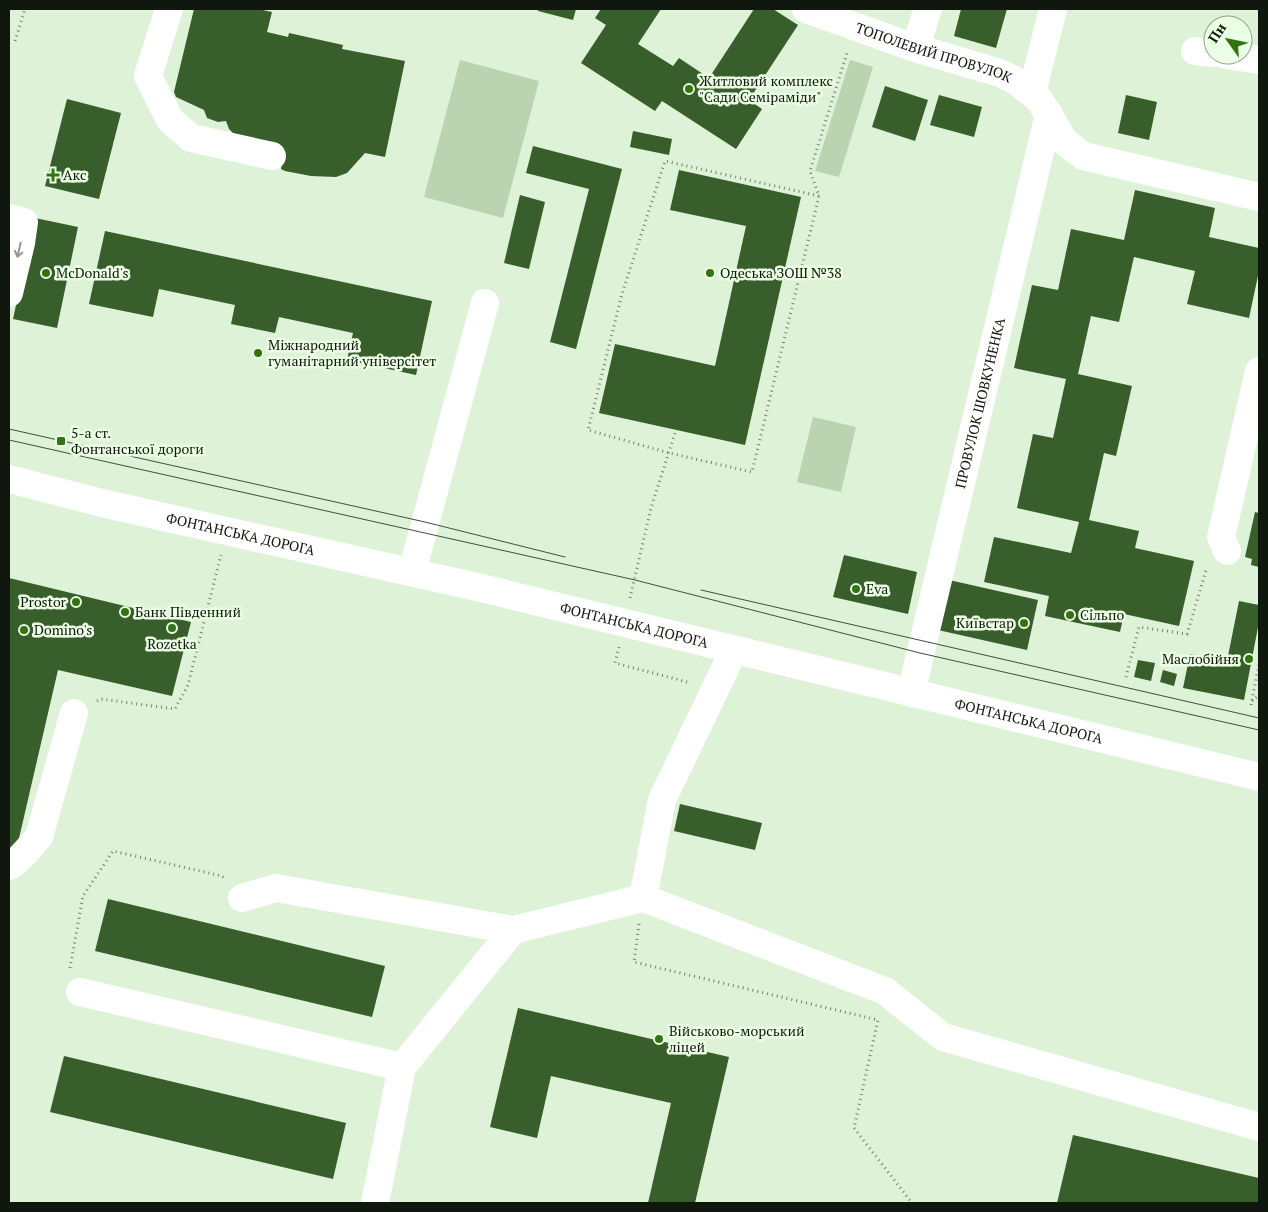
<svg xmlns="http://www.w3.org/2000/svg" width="1268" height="1212" viewBox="0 0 1268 1212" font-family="'PT Serif',serif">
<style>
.green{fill:#bad4b1}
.building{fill:#385e2b}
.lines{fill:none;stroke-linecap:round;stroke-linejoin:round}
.path{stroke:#74826f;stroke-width:3;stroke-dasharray:1 4;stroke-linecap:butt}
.minor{stroke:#fff;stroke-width:28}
.major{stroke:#fff;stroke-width:28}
.tram{stroke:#434e40;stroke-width:1}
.oneway{stroke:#939793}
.poi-dot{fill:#327411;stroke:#eaffe3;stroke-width:2}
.labels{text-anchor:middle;stroke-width:5;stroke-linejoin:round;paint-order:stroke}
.street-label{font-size:14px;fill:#10170e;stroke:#eaffe3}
.poi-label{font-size:14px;fill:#10170e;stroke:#eaffe3;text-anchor:start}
</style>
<rect width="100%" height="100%" fill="#ddf2d6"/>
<!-- green -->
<g class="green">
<path d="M 460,60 L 539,81 L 503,218 L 424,197 Z"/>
<path d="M 850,60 L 873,67 L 839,177 L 815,171 Z"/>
<path d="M 813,417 L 856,427 L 841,492 L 797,482 Z"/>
</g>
<!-- building -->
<g class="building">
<path d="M 194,9 L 258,9 L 272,12 L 267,32 L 288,37 L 289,33 L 343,45 L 342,49 L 405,61 L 385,157 L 365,153 L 347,173 L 336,177 L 311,176 L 285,171 L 281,169 L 284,151 L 255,145 L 236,136 L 229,129 L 226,121 L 218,122 L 207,118 L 204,110 L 176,97 L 174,92 Z"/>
<path d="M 538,9 L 576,9 L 573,20 L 538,11 Z"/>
<path d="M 601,9 L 661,9 L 638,44 L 673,66 L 679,58 L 709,78 L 754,9 L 773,9 L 798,25 L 749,100 L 762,109 L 736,149 L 662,101 L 655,111 L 581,63 L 606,25 L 595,18 Z"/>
<path d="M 961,9 L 1007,9 L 996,48 L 954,36 Z"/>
<path d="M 885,86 L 928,100 L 915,141 L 872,127 Z"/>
<path d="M 939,95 L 982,107 L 974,137 L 930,125 Z"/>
<path d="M 1126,95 L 1157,102 L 1149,140 L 1118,133 Z"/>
<path d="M 67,99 L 121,113 L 99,199 L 45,186 Z"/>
<path d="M 633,131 L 672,139 L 669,155 L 630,147 Z"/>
<path d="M 533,146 L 622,169 L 576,349 L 550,342 L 589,189 L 526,173 Z"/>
<path d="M 679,170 L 801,197 L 745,445 L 599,413 L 615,344 L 715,366 L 746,226 L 670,210 Z"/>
<path d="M 1135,190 L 1215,208 L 1209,237 L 1259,248 L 1259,271 L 1249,318 L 1187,304 L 1195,271 L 1134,257 L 1119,322 L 1091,316 L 1078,374 L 1132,386 L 1116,456 L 1104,453 L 1089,520 L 1139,531 L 1135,548 L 1194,561 L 1179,626 L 1124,614 L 1120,632 L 1045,616 L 1049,596 L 984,582 L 994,537 L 1071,553 L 1079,522 L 1017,508 L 1033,434 L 1053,438 L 1066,379 L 1014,368 L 1032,285 L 1058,290 L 1071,229 L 1124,240 Z"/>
<path d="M 520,195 L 545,202 L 529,269 L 504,263 Z"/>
<path d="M 35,218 L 78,227 L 57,328 L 13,319 Z"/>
<path d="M 105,231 L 432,301 L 416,375 L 347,360 L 353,333 L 279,317 L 275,333 L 231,324 L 235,305 L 159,289 L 153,317 L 89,304 Z"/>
<path d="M 1255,512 L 1259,513 L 1259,567 L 1251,565 L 1252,559 L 1245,557 Z"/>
<path d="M 844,555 L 917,572 L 908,614 L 833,597 Z"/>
<path d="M 9,578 L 191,622 L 172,696 L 58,670 L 14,860 L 9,859 Z"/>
<path d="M 949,580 L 1038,600 L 1027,650 L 938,630 Z"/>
<path d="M 1239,601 L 1259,605 L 1259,622 L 1244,700 L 1183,688 L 1190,654 L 1227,661 Z"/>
<path d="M 1138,660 L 1155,663 L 1151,681 L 1134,677 Z"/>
<path d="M 1163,670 L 1177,674 L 1174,686 L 1160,682 Z"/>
<path d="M 680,804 L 762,823 L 755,850 L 674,831 Z"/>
<path d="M 108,899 L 385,966 L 372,1017 L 95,951 Z"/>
<path d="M 518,1008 L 729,1057 L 695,1203 L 648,1203 L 671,1103 L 551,1076 L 537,1138 L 490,1127 Z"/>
<path d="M 64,1056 L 346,1123 L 333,1179 L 50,1112 Z"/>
<path d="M 1073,1135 L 1259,1178 L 1259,1203 L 1057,1203 Z"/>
</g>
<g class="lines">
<!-- path -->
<g class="path">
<path d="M 15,41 L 25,9"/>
<path d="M 819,196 L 665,161 L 622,294 L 588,430 L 669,453 L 752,472 L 819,196 L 810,171 L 848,50"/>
<path d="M 630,598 L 651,508 L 676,430"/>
<path d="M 619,647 L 615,663 L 691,683"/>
<path d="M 1126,677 L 1139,627 L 1187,634 L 1207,567"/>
<path d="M 97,701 L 101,699 L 175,709 L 188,685 L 221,555"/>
<path d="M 1252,701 L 1259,695"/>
<path d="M 1251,705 L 1259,664"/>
<path d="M 639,924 L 634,962 L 878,1020 L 854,1128 L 912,1203"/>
<path d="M 70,968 L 83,896 L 113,851 L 222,876 L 225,879"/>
</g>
<!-- minor -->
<g class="minor">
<path d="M 169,9 L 148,76 L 170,120 L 191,138 L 272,156"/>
<path id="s1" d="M 806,9 L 915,48 L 1000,73 L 1016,81 L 1039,99 L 1064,141 L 1083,156 L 1259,197"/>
<path d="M 915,48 L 928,9"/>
<path d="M 1195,51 L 1213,53"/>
<path d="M 1226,55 L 1259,60"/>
<path d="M 1032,93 L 1053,9"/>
<path d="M 9,218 L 24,222 L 21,243 L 9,293"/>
<path d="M 1227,551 L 1221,537 L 1259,371"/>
<path d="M 412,572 L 485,303"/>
<path id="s2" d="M 911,693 L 1049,114"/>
<path d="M 9,866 L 18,860 L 39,837 L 74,713"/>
<path d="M 242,898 L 276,888 L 513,930"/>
<path d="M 643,898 L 885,991 L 943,1037 L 1259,1127"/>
<path d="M 80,992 L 402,1067"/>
<path d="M 375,1203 L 402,1067 L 513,930 L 643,898 L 662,800 L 734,650"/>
</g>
<!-- major -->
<path class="major" id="s3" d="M 9,479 L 106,504 L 477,587 L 1259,777"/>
<!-- tram -->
<g class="tram">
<path d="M 9,429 L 425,522 L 565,557"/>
<path d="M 9,440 L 635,580 L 920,653 L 1259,730"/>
<path d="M 701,590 L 1259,718"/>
</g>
</g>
<!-- one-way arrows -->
<defs><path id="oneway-shaft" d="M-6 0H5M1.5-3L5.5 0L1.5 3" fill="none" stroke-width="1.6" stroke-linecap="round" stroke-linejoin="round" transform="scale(1.25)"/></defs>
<use class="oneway" href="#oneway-shaft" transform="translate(19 250) rotate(103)"/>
<!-- markers -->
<g class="poi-dot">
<circle cx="689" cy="89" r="5"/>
<path d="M50.5 167.5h5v5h5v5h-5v5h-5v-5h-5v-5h5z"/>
<circle cx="46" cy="273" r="5"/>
<circle cx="710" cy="273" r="5"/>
<circle cx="258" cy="353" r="5"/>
<rect x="56" y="436" width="10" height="10" rx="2.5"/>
<circle cx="856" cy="589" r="5"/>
<circle cx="76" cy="602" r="5"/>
<circle cx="125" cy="612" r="5"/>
<circle cx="1070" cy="615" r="5"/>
<circle cx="1024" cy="623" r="5"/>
<circle cx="172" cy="628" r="5"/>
<circle cx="24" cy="630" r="5"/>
<circle cx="1249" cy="659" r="5"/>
<circle cx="659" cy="1039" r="5"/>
</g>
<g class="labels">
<!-- street labels -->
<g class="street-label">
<text dy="5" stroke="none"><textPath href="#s1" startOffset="135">ТОПОЛЕВИЙ ПРОВУЛОК</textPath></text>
<text dy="5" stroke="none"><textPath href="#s2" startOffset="298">ПРОВУЛОК ШОВКУНЕНКА</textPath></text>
<text dy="5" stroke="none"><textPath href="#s3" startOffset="238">ФОНТАНСЬКА ДОРОГА</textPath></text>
<text dy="5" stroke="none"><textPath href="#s3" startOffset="642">ФОНТАНСЬКА ДОРОГА</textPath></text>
<text dy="5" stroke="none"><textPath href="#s3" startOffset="1048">ФОНТАНСЬКА ДОРОГА</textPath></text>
</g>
<!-- poi labels -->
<g class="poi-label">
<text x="699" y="86">Житловий комплекс<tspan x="699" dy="16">"Сади Семіраміди"</tspan></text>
<text x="63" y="180">Акс</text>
<text x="56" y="278">McDonald's</text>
<text x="720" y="278">Одеська ЗОШ №38</text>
<text x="268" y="350">Міжнародний<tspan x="268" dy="16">гуманітарний універсітет</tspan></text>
<text x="71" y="438">5-а ст.<tspan x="71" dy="16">Фонтанської дороги</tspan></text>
<text x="866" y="594">Eva</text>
<text x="66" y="607" text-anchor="end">Prostor</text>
<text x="135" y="617">Банк Південний</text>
<text x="1080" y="620">Сільпо</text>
<text x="1014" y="628" text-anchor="end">Київстар</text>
<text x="34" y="635">Domino's</text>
<text x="172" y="649" text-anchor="middle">Rozetka</text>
<text x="1239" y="664" text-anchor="end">Маслобійня</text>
<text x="669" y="1036">Військово-морський<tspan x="669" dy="16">ліцей</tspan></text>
</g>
</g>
<!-- border -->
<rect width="1268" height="1212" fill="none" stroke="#10170e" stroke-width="20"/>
<!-- north arrow -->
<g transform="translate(1228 40) rotate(303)"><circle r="24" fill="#eaffe3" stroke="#93a28e"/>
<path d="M0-4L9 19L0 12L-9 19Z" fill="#327411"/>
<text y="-8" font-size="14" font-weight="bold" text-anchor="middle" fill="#10170e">Пн</text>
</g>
</svg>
